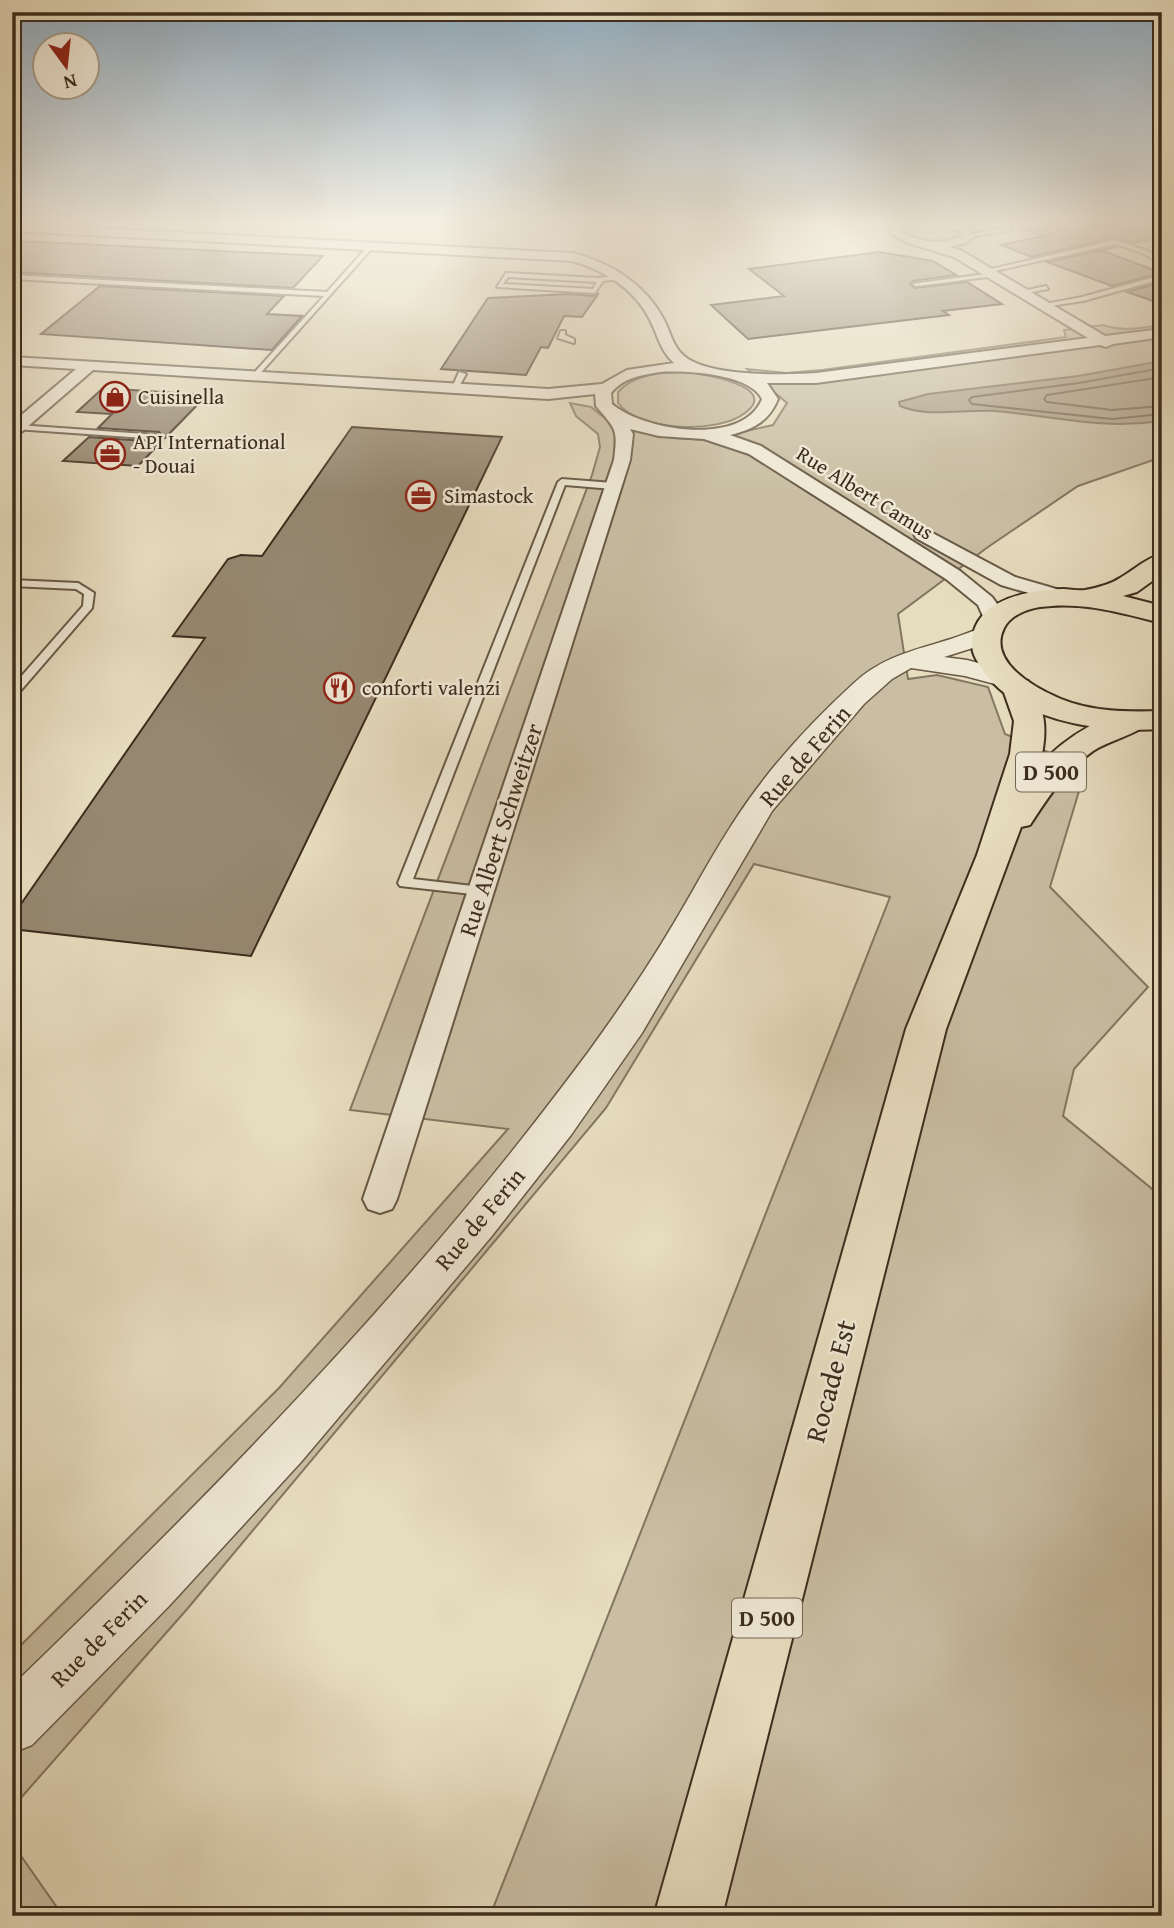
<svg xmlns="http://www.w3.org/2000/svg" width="1174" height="1928" viewBox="0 0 1174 1928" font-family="'Gentium Book Plus',serif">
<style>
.green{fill:#c9bea3;stroke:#837660;stroke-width:2}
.water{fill:#ada087;stroke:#80725d;stroke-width:2}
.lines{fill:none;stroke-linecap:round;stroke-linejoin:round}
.shore{stroke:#756652;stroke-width:2}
.building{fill:#958871;stroke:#3d2d1d;stroke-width:2}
.service-casing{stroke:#675945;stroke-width:4}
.minor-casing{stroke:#675945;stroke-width:4}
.tertiary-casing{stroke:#675945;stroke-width:3}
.primary-casing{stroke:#3d2d1d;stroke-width:4}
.trunk-casing{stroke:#3d2d1d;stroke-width:4}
.service{fill:#efe8d5;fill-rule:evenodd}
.minor{fill:#efe8d5;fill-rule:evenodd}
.tertiary{fill:#efe8d5;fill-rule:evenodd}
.primary{fill:#e6dcbe;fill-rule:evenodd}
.trunk{fill:#e6dcbe;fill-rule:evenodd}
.labels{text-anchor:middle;stroke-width:5;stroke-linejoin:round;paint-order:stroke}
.far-poi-label{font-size:21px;fill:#3d2d1d;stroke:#efe8d5;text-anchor:start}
.far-street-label{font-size:21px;fill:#3d2d1d;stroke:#efe8d5}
.shield{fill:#efe8d5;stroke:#726554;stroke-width:2}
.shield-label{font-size:23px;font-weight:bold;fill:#3d2d1d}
.street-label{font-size:24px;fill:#3d2d1d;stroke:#efe8d5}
.near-street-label{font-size:28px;fill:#3d2d1d;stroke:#efe8d5}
</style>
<rect width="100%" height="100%" fill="#e6dcbe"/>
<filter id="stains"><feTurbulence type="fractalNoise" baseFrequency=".00286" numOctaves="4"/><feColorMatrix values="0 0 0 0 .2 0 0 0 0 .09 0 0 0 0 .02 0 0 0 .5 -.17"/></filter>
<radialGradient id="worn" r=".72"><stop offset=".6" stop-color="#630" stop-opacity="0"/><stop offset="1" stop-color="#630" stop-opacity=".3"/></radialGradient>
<!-- green -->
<g class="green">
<path d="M 1103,325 C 1123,332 1142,328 1162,325 L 1162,457 L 1078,486 L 988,547 L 898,614 L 908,679 L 937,675 L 988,687 L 1005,734 L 1086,768 L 1050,887 L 1148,987 L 1074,1069 L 1063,1116 L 1162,1197 L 1162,1916 L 490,1916 L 890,897 L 754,864 L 606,1108 L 188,1608 L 12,1808 L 12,1654 L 279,1388 L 508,1129 L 350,1110 L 592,475 L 600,447 L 598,434 L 576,416 L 570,403 L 591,407 L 616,427 L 672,438 L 708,440 L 773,425 L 787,403 L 747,369 L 786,373 L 822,370 L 1066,337 L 1064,330 Z"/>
<path d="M 685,372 C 699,373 782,386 745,413 C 718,434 639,432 618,403 L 618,392 C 634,374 663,372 685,372 Z"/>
<path d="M 12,1843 L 63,1916 L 12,1916 Z"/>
</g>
<!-- water -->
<path class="water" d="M 1162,361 L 1161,421 C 1101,430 1054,416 995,411 C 965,409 927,418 900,406 L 899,402 L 928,394 L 1078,376 Z"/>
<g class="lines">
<!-- shore -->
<g class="shore">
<path d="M 1162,368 L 1079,383 L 972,397 L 969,400 L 972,404 L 1112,419 L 1162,414"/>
<path d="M 1162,377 L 1047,395 L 1044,399 L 1047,402 L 1112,410 L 1162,406"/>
</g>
</g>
<!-- building -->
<g class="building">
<path d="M 1019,224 L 1162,224 L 1162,237 L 1133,243 L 1115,237 L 1032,257 L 1001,245 L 1043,236 L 1018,227 Z"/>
<path d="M 12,241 L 60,243 L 323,256 L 293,288 L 12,272 Z"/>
<path d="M 1116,247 L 1101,250 L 1162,273 L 1112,286 L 1047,262 Z"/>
<path d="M 879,252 L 933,261 L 956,275 L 913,281 L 910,284 L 915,288 L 967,282 L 1002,304 L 943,311 L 949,315 L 748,339 L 711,305 L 784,296 L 749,269 Z"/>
<path d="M 1162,282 L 1162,304 L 1127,292 Z"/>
<path d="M 100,286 L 284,296 L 267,314 L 302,316 L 272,350 L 41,334 Z"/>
<path d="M 599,293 L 582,317 L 564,316 L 548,348 L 541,347 L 526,375 L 441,369 L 488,298 L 569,294 L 595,296 Z"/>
<path d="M 103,388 L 207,395 L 165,438 L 159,432 L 98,428 L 112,414 L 77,412 Z"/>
<path d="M 352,427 L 502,437 L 251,956 L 12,929 L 12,917 L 205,638 L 173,636 L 228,559 L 241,555 L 262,556 Z"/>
<path d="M 89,437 L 159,442 L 163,440 L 138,466 L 63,461 Z"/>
</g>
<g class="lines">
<!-- service casing -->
<g class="service-casing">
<g id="service">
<path d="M 1010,227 L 1012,230 L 969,237 L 966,235 Z"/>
<path d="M 1116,240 L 1147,251 L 1162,260 L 1162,265 L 1143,253 L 1116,244 L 986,273 L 983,271 Z"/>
<path d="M 370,244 L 375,245 L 256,378 L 252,376 L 253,374 L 324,296 L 12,279 L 12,275 L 327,292 Z"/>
<path d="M 506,273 L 597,278 L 620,276 L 623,278 L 603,281 L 595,293 L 497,287 ZM 508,277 L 597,282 L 593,289 L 503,284 Z"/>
<path d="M 993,273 L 995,276 L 916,286 L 913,284 Z"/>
<path d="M 1162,275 L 1162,279 L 1083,301 L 1043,307 L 1040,305 L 1082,297 Z"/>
<path d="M 1046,286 L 1048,289 L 1021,294 L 1018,292 Z"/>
<path d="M 561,331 L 565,331 L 565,335 L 574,339 L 574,343 L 558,338 Z"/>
<path d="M 459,372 L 466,374 L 457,390 L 451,390 Z"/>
<path d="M 18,425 L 159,435 L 163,437 L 159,439 L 15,429 L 15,425 Z"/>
<path d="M 562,479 L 613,483 L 617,486 L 613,489 L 565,485 L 413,879 L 481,887 L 488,891 L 481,895 L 400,886 L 398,883 L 558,482 Z"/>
<path d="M 12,580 L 78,583 L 94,593 L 92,608 L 16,696 L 12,697 L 12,687 L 83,606 L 84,594 L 76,589 L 12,586 Z"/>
</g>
</g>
<!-- minor casing -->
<g class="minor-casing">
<g id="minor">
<path d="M 12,224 L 573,253 C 610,263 644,283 663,318 C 670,330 672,346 684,356 C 709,377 783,375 816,373 L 1088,338 L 954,257 L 908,243 L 890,233 L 893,225 L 912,224 L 902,232 C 919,242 944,246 962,235 L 959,231 L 942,226 L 940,224 C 957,224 965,222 975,236 L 966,243 L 950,247 L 962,251 L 1105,336 L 1162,329 L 1162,337 L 1113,344 L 1106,347 L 1100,345 L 816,383 L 767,383 L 778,399 C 769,421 753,430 730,435 L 761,446 L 960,571 L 992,597 L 1003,612 L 1004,621 L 1001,625 L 987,625 L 978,605 L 946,579 L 749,454 L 704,439 L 659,436 L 630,429 L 633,434 L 630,460 L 397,1199 L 392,1209 L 380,1213 L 368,1209 L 363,1199 L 614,460 C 618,428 616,430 596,406 L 595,394 L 548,399 L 93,370 L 18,435 L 12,437 L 12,423 L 76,369 L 12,365 L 12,357 L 548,389 L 602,384 L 627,370 L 674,363 C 660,351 658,335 650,320 C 635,289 604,270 572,261 L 12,231 ZM 660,372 C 686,370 750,374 762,399 C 743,447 644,431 612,404 L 611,393 C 623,378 641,375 660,372 Z"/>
<path d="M 923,528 L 1015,577 L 1070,593 L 1073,597 L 1070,601 L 1063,603 L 1001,585 L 916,538 L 914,534 Z"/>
</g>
</g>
<!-- tertiary casing -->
<g class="tertiary-casing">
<path id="tertiary" d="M 986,627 L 995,629 L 999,635 L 995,641 L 944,657 L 967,660 L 1016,673 L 1020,679 L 1016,685 L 1006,687 L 965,676 L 911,668 L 892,679 L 864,704 L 772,811 L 642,1033 L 571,1135 L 491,1237 L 301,1462 L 169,1606 L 32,1745 L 12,1753 L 12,1686 C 205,1500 400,1301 562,1087 C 602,1035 640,980 674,923 C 699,881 721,838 750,798 C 779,757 816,718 853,684 C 881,657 915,650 951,639 C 963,635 974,630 986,627 Z"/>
</g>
<!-- primary casing -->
<g class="primary-casing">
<path id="primary" d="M 1162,554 L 1162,574 L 1137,592 L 1123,596 L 1162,606 L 1162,623 C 1121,613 1083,601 1040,607 C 1026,609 1010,616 1004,628 C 987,662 1035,688 1061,699 C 1093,712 1128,712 1162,711 L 1162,729 C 1098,733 1009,722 976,659 C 967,643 974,622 987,611 C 1007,594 1038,590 1063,589 C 1070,589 1078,591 1085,590 C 1096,588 1111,584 1120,578 C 1134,570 1146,558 1162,554 Z"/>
</g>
<!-- trunk casing -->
<g class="trunk-casing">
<path id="trunk" d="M 1017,678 L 1028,681 C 1047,708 1048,735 1039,766 C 1061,741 1110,706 1145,714 L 1150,721 C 1141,733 1108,741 1093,751 C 1066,770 1048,797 1030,825 L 1021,827 L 946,1029 L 722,1916 L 654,1916 L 906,1029 L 977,855 L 1010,754 L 1014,721 L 1002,687 L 1006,681 Z"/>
</g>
<!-- service -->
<use href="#service" class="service"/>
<!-- minor -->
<use href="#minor" class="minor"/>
<!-- tertiary -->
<use href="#tertiary" class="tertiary"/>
<!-- primary -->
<use href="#primary" class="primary"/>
<!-- trunk -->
<use href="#trunk" class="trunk"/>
</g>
<!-- sky -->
<linearGradient id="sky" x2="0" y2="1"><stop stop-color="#90acc1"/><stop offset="0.45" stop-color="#f4efe2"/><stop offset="1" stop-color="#f4efe2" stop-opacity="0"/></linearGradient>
<rect width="1174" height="494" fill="url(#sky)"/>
<!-- icons -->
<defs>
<g id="shop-ring" transform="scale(1.575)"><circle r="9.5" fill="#efe8d5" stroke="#8f2418" stroke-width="1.5"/><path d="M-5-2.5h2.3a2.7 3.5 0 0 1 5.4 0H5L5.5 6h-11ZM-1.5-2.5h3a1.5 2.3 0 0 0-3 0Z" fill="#8f2418"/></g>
<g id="office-ring" transform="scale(1.575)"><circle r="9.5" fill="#efe8d5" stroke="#8f2418" stroke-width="1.5"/><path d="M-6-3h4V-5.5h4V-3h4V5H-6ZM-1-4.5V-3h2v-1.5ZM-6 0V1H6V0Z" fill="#8f2418"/></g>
<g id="restaurant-ring" transform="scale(1.575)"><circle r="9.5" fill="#efe8d5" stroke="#8f2418" stroke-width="1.5"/><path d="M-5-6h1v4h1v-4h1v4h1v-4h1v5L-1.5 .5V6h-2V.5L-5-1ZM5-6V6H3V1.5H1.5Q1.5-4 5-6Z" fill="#8f2418"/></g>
</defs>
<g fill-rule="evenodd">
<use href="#shop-ring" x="115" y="397"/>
<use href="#office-ring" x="110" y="454"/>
<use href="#office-ring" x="421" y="496"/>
<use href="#restaurant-ring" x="339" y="688"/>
</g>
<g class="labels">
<!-- far-poi labels -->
<g class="far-poi-label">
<text x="138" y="404">Cuisinella</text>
<text x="133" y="449">API International<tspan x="133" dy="24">- Douai</tspan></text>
<text x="444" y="503">Simastock</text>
<text x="362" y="695">conforti valenzi</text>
</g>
<!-- far-street labels -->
<g class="far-street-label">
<text transform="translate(865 493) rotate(32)" y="7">Rue Albert Camus</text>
</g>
<!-- shield labels -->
<g class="shield">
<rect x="1016" y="752.5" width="70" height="39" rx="5"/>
<rect x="732" y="1598.5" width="70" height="39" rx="5"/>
</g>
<g class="shield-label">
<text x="1051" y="780">D 500</text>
<text x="767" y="1626">D 500</text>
</g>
<!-- street labels -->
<g class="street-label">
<text transform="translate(805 756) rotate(-49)" y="8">Rue de Ferin</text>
<text transform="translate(501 830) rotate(-72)" y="8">Rue Albert Schweitzer</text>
<text transform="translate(480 1219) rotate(-50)" y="8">Rue de Ferin</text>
<text transform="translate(99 1639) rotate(-45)" y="8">Rue de Ferin</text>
</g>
<!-- near-street labels -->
<g class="near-street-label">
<text transform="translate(830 1381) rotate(-75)" y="10">Rocade Est</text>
</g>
</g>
<!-- margin -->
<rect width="1174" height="1928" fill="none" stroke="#e6dcbe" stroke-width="42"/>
<rect x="14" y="14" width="1146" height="1900" fill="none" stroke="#3d2d1d" stroke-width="3.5"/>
<rect x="21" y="21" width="1132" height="1886" fill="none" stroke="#3d2d1d" stroke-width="2"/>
<!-- north arrow -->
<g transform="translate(66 66) rotate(165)"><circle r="33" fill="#efe8d5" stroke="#a89d8b" stroke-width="2"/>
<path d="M0-5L12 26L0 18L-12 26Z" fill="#8f2418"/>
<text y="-10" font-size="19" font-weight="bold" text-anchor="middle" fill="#3d2d1d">N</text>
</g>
<rect width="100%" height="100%" filter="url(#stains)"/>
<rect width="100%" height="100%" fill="url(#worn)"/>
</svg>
